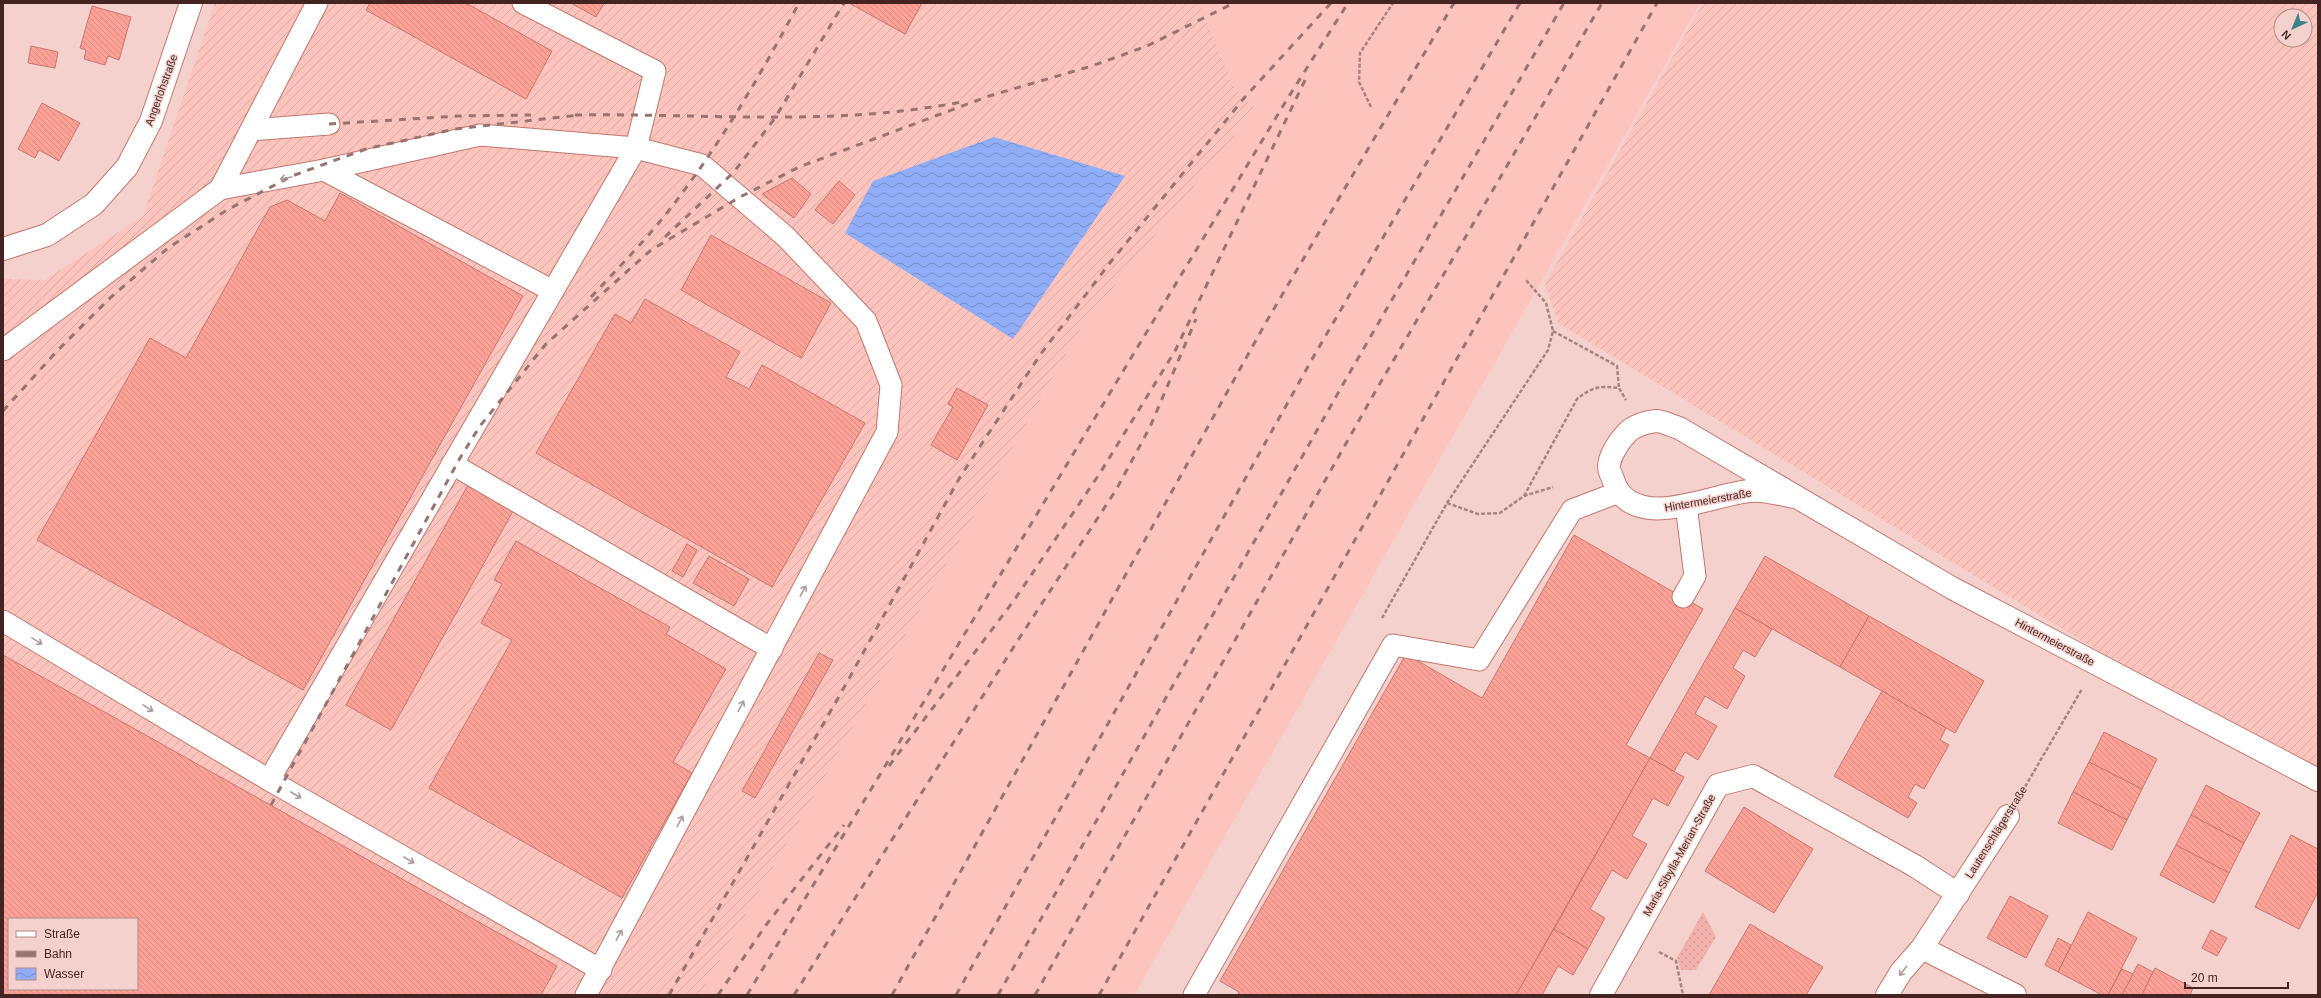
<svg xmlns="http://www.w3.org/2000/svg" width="2321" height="998" viewBox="0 0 2321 998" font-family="Arial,sans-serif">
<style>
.built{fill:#fcc4bd}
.industrial{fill:url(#industrial-furrows);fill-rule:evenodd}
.park{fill:url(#park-dots)}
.water{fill:url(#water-waves)}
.building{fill:url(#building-back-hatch);stroke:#c5776f;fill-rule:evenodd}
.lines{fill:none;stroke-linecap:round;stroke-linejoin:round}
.lane-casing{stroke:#c4766e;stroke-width:23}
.street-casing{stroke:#c4766e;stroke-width:24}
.path{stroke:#a68480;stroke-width:2.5;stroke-dasharray:4 2;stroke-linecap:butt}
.lane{stroke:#fff;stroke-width:21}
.street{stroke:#fff;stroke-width:22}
.rail{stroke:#967470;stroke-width:3;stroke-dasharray:7 7;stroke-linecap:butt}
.oneway{stroke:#ab9c9b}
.labels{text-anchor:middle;stroke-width:3;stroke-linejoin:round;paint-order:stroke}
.street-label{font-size:11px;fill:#442420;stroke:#f4d1cd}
</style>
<defs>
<pattern id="industrial-furrows" width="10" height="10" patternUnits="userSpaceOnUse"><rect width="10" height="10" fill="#fcc4bd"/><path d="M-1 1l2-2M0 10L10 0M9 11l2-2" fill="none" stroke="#d9a8a2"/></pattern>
<pattern id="park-dots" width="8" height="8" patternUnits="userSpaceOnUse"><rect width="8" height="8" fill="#f2b2ab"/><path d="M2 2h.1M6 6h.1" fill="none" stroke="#d19993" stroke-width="1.8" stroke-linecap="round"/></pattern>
<pattern id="water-waves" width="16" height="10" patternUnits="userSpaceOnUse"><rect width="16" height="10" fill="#8faef7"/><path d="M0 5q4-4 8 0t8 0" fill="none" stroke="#768dc8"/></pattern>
<pattern id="building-back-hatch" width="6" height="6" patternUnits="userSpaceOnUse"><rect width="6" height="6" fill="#fda197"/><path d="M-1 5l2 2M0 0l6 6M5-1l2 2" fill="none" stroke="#da8a82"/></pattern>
</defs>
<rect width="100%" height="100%" fill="#f4d1cd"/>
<!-- built -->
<path class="built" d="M 1201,3 L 1700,3 L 1134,995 L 700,995 L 1083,325 L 1255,110 L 1233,85 L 1205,18 Z"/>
<!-- industrial -->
<g class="industrial">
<path d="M 215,3 L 1201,3 L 1205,18 L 1233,85 L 1255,110 L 1083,325 L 700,995 L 3,995 L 3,279 L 45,280 L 143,216 ZM 9,919 L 137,919 L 137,989 L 9,989 Z"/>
<path d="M 1703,3 L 2318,3 L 2318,784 L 1558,323 L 1545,284 ZM 2281,16 L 2305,16 L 2305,40 L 2281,40 Z"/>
</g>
<!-- park -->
<path class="park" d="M 1703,912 L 1716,937 L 1696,970 L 1681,970 L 1677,958 Z"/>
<!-- water -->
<path class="water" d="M 994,137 L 1125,176 L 1013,339 L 845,233 L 873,181 Z"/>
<!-- building -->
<g class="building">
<path d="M 370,3 L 466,3 L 552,51 L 526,99 L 366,10 Z"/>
<path d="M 571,3 L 604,3 L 596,17 Z"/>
<path d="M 849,3 L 922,3 L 905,34 Z"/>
<path d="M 92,6 L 131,17 L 119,60 L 108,56 L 105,65 L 84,59 L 86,50 L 80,48 Z"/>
<path d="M 31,46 L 58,52 L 55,68 L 28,63 Z"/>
<path d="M 42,103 L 80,123 L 59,161 L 39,150 L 35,158 L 18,149 Z"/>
<path d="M 792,178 L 811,194 L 794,218 L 762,194 Z"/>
<path d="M 839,181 L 855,195 L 833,224 L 815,210 Z"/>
<path d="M 340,193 L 523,296 L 303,690 L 37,540 L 150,338 L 186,358 L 270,207 L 287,200 L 325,221 Z"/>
<path d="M 711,235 L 831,303 L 801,358 L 681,290 Z"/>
<path d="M 645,299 L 740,352 L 726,377 L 749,389 L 762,365 L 865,423 L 772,587 L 536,453 L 615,314 L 631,323 Z"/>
<path d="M 957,388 L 988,405 L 957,460 L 931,445 L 953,407 L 948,404 Z"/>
<path d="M 468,485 L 513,511 L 391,730 L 346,705 Z"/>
<path d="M 1574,535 L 1703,609 L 1626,745 L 1650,758 L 1516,995 L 1238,995 L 1239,992 L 1220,981 L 1406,654 L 1482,698 Z"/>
<path d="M 516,541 L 670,627 L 666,634 L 726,669 L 673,762 L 692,773 L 622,898 L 429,788 L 512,640 L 481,623 L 502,584 L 494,580 Z"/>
<path d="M 687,544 L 697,550 L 683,577 L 672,571 Z"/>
<path d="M 709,556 L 749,579 L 734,606 L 693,583 Z"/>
<path d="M 1765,556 L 1869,616 L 1840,667 L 1735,608 Z"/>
<path d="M 1735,608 L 1772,629 L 1755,657 L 1743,650 L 1733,668 L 1745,676 L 1727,709 L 1705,696 L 1695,714 L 1717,726 L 1698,760 L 1685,752 L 1674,771 L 1650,758 Z"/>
<path d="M 1869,616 L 1984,681 L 1955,733 L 1840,667 Z"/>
<path d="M 819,653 L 833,660 L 755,798 L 742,791 Z"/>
<path d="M 3,655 L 557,966 L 541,995 L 3,995 ZM 9,919 L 137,919 L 137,989 L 9,989 Z"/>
<path d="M 1882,691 L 1946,728 L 1940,740 L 1949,745 L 1924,789 L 1915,784 L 1908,797 L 1917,803 L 1908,818 L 1834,776 Z"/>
<path d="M 2104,732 L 2157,759 L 2142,789 L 2089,762 Z"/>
<path d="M 1650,758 L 1684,777 L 1668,806 L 1653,798 L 1632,836 L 1647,844 L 1627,879 L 1612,870 L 1590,909 L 1605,918 L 1588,949 L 1554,929 Z"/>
<path d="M 2089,762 L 2142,789 L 2127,820 L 2073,792 Z"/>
<path d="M 2206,785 L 2260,813 L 2244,843 L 2191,815 Z"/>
<path d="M 2073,792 L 2127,820 L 2112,850 L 2058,823 Z"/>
<path d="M 1744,807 L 1813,849 L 1774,913 L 1705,871 Z"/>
<path d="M 2191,815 L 2244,843 L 2229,873 L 2176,845 Z"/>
<path d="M 2291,835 L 2318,849 L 2318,892 L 2299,929 L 2255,907 Z"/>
<path d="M 2176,845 L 2229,873 L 2214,903 L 2160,875 Z"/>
<path d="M 2010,896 L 2048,916 L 2026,958 L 1987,938 Z"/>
<path d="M 2088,912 L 2137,938 L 2108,995 L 2102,995 L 2058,972 Z"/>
<path d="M 1750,924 L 1823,967 L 1806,995 L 1709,995 Z"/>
<path d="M 1554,929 L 1588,949 L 1573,975 L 1558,966 L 1542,995 L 1516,995 Z"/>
<path d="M 2211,930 L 2227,938 L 2217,956 L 2202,948 Z"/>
<path d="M 2058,938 L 2071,945 L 2058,972 L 2045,965 Z"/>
<path d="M 2138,964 L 2153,972 L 2142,995 L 2122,995 Z"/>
<path d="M 2155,968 L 2193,988 L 2190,995 L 2142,995 Z"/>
<path d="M 2122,969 L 2133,974 L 2122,995 L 2108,995 Z"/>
</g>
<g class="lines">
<!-- lane casing -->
<g class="lane-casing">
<g id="lane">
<path d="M 251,130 L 329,124"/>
<path d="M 324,170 L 553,291"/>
<path d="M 220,189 L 324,170 L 480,135 L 636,148 L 702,165 L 786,237 L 866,321 L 891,385 L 887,432 L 586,995"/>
<path d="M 3,350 L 220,189 L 317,3"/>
<path d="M 452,464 L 772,649"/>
<path d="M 1683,597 L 1695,576 L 1686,505"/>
<path d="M 3,621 L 269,780 L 601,970"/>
<path d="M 269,780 L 636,148 L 655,71 L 523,3"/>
<path d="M 1194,995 L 1393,645 L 1479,660 L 1572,510 L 1619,492"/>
</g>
</g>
<!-- street casing -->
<g class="street-casing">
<g id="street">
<path d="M 3,249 L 47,235 L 94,204 L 127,167 L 151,121 L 191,3"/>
<path d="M 1795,497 C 1781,495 1764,489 1750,491 C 1713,494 1647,528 1619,492 C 1615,487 1613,478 1610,472 C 1605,460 1621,438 1630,430 C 1637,425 1648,422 1656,421 C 1663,421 1672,426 1679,428 L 1952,588 L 2318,780"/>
<path d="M 1922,948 L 2015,995"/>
<path d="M 1601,995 L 1718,785 L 1753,776 L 1915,866 L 1958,894"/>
<path d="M 1887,995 L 1901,972 L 1922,948 L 2008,816"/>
</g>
</g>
<!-- path -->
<g class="path">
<path d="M 1371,107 L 1359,82 L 1360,53 L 1393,3"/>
<path d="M 1553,331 L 1617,366 L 1619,388"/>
<path d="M 1524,496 L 1577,399 C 1594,386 1599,386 1619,388 L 1626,400"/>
<path d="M 1447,503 L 1478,514 L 1500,513 L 1524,496 L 1553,487"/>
<path d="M 1382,618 L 1447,503 L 1548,350 L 1553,331 L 1546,303 L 1525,279"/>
<path d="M 2022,792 L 2082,689"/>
<path d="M 1659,952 L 1676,961 L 1683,995"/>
</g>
<!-- lane -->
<use href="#lane" class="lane"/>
<!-- street -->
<use href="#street" class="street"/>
<!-- rail -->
<g class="rail">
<path d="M 575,115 C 704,113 833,127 961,102"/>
<path d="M 329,124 L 459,116 L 531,115"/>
<path d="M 665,237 L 734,172 L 775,118 L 844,3"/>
<path d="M 591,297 C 618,268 646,240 670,209 C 720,145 761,74 799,3"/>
<path d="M 3,411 L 56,352 L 110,298 L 168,248 L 227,210 L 292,176 L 366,149 L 455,129 L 579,115"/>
<path d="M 889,766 L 1015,599 L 1100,473 L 1175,351 L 1307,76"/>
<path d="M 271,805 L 460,458 L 480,426 L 546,344 L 651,250 L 740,197 L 799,167 L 989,96 L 1092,66 L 1147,46 L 1234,3"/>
<path d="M 669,995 L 846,684 L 960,477 L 1040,355 L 1109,264 L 1245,97 L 1331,3"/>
<path d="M 718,995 L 766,925 L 844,825"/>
<path d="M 747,995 L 1286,101 L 1348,3"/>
<path d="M 794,995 L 1020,637 L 1116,490 L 1150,427 L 1196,319"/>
<path d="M 892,995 L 1265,324 L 1454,3"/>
<path d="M 956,995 L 1315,354 L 1520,3"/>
<path d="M 998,995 L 1346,379 L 1564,3"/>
<path d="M 1035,995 L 1375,392 L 1602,3"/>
<path d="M 1099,995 L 1657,3"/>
</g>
</g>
<!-- one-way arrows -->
<defs><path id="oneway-shaft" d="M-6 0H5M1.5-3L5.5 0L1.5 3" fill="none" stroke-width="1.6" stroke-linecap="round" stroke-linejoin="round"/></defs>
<g class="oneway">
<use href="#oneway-shaft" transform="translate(286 178) rotate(170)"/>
<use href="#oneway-shaft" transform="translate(803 591) rotate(-62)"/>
<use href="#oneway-shaft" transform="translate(37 641) rotate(31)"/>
<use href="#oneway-shaft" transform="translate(741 706) rotate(-62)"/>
<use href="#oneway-shaft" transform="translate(148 708) rotate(31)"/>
<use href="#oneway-shaft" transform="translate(296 795) rotate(30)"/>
<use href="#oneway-shaft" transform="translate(680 821) rotate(-62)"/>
<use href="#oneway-shaft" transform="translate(409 860) rotate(30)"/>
<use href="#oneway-shaft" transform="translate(619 935) rotate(-62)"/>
<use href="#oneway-shaft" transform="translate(1903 971) rotate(128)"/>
</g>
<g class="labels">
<!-- street labels -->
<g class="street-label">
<text transform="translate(161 90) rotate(-70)" y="4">Angerlohstraße</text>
<text transform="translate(1708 500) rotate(-10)" y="4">Hintermeierstraße</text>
<text transform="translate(2055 642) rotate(28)" y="4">Hintermeierstraße</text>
<text transform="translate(1996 832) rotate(-58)" y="4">Lautenschlägerstraße</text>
<text transform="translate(1679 855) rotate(-61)" y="4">Maria-Sibylla-Merian-Straße</text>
</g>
</g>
<!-- border -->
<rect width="2321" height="998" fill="none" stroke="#442420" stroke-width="8"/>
<!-- legend -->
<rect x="8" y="918" width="130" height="72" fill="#f4d1cd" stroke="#ae8c88"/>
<rect x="16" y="931" width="20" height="6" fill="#ffffff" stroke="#ae8c88"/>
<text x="44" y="938" font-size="12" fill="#442420">Straße</text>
<rect x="16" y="951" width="20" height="6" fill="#967470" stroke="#ae8c88"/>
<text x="44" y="958" font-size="12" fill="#442420">Bahn</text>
<rect x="16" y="968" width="20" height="12" fill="url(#water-waves)" stroke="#ae8c88"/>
<text x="44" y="978" font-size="12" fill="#442420">Wasser</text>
<!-- north arrow -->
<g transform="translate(2293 28) rotate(224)"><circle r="19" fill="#f4d1cd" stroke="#ae8c88"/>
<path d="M0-3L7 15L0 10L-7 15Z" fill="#3b828b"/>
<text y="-6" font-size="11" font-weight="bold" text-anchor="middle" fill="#442420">N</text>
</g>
<!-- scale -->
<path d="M2185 982v6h103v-6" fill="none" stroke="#442420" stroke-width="2"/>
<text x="2191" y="982" font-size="12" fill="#442420" stroke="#f4d1cd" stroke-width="3" paint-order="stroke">20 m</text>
</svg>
